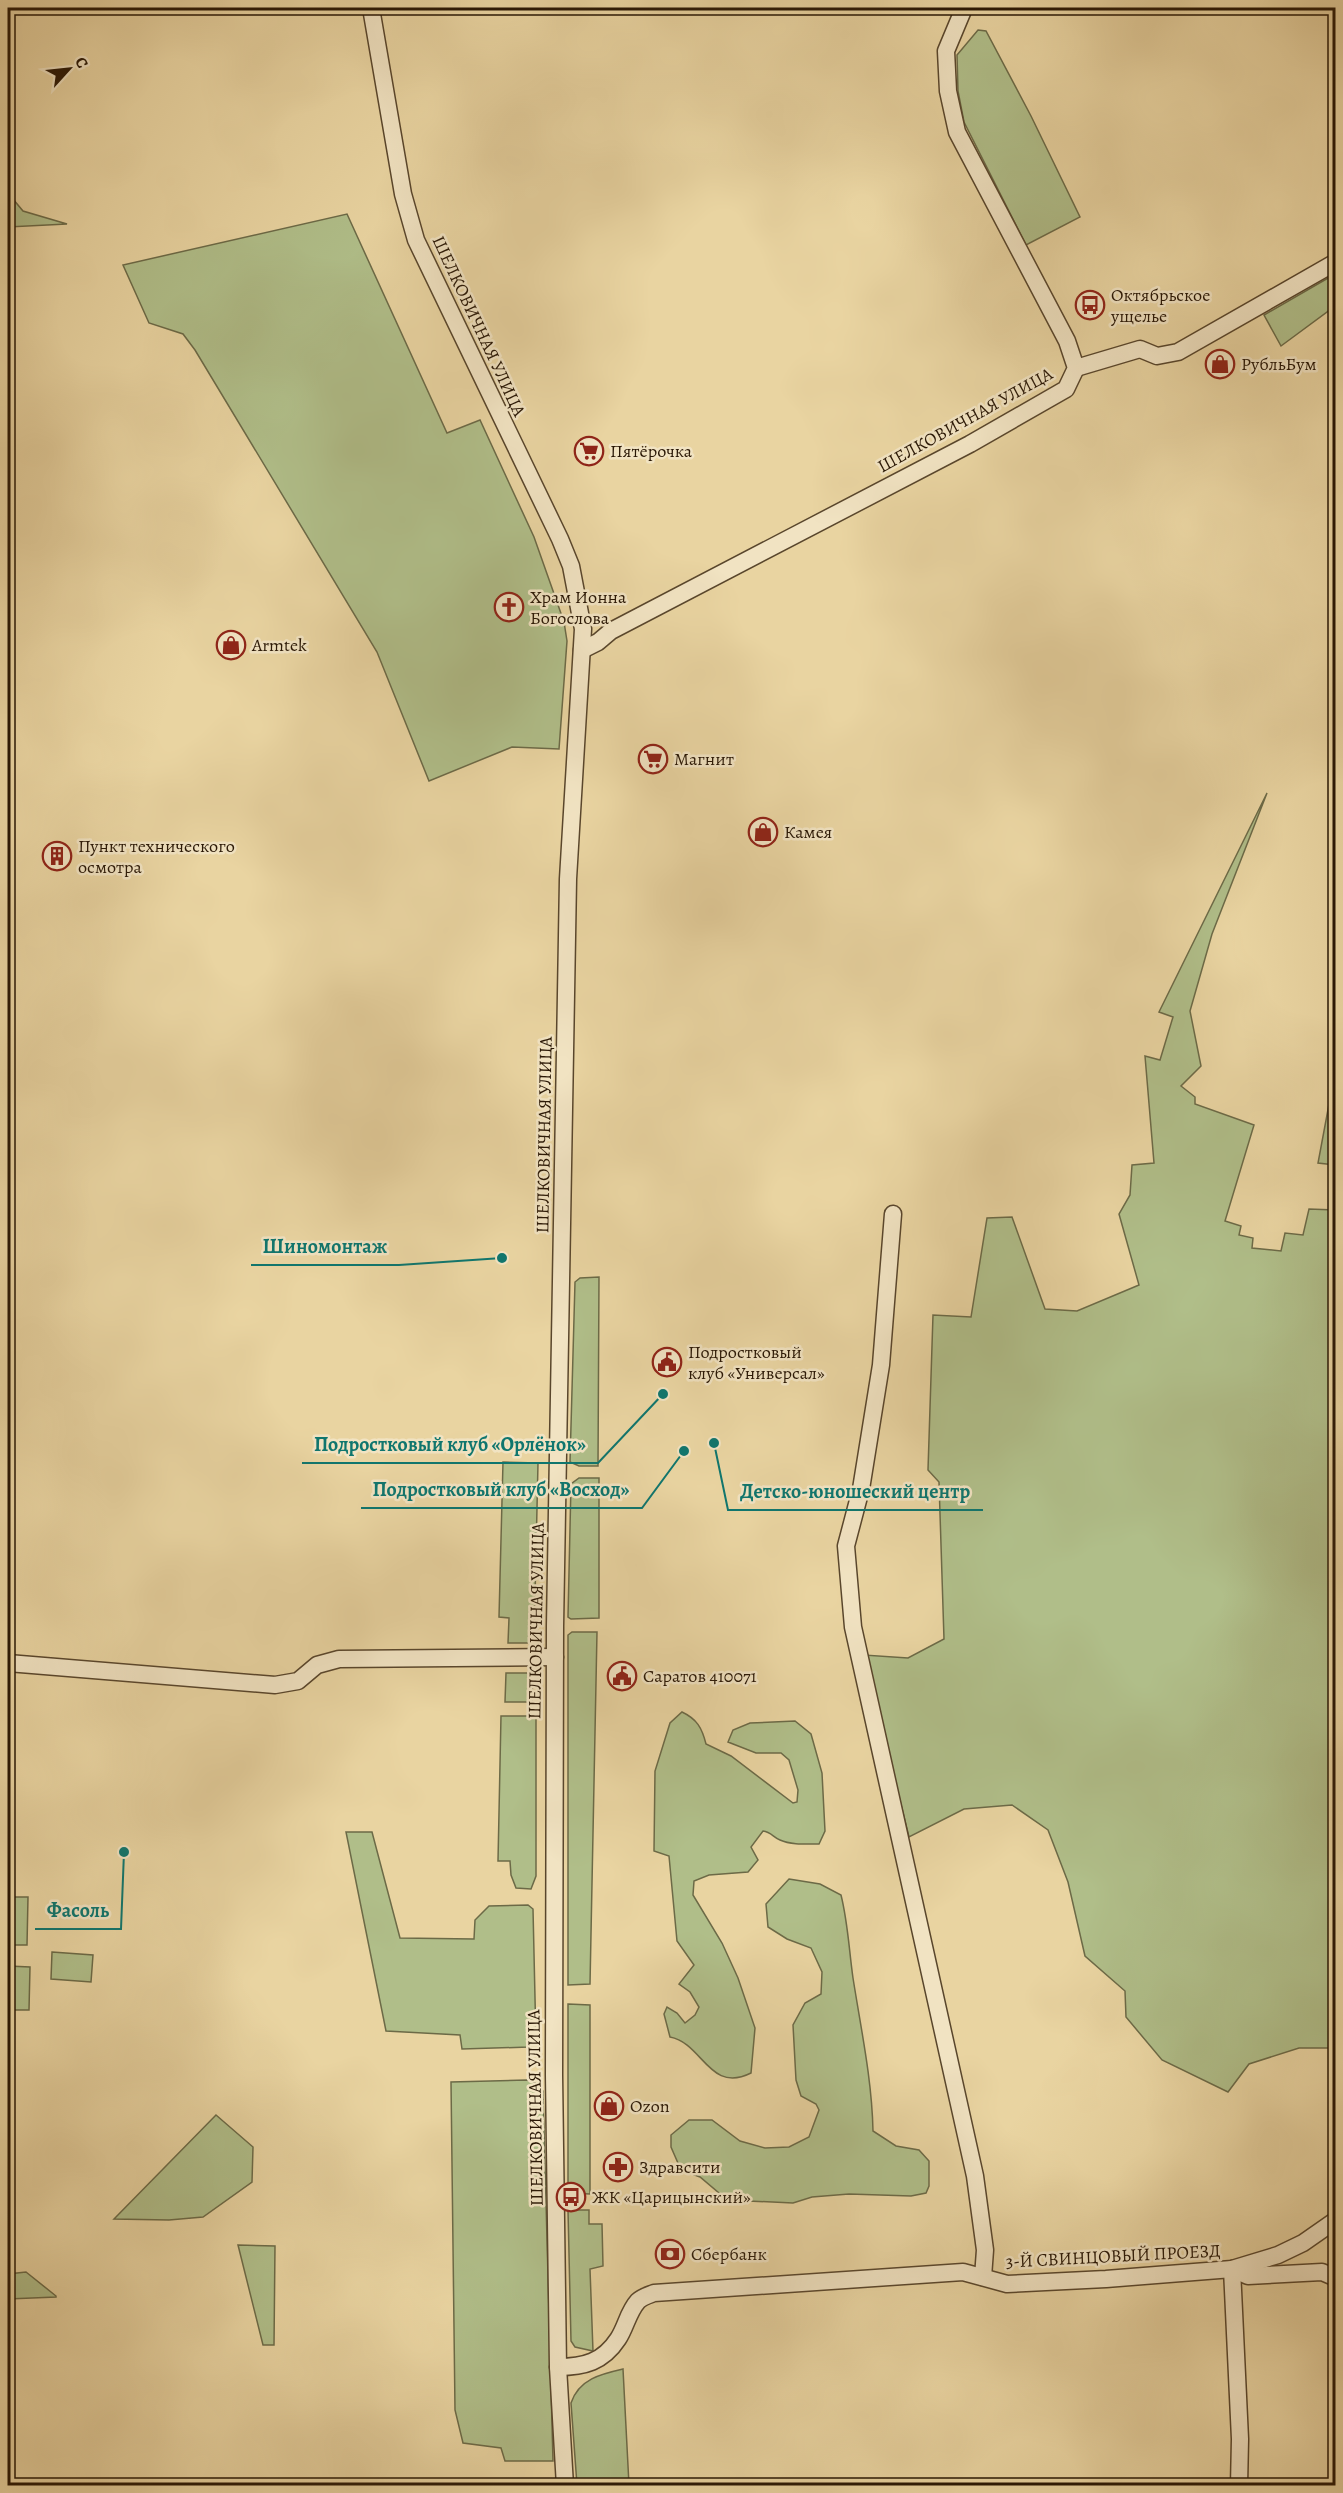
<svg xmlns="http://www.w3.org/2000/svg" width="1343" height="2493" viewBox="0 0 1343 2493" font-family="Alegreya,serif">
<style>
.green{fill:#b0be89;stroke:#6c6a47;stroke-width:1.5}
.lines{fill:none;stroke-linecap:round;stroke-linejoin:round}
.minor-casing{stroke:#59462c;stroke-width:19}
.minor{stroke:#f1e3c2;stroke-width:16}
.labels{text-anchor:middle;stroke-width:5;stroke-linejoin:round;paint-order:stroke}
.poi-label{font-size:18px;fill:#291705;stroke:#f1e3c2;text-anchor:start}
.street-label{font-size:18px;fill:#291705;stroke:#f1e3c2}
.leader{fill:none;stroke:#0f766e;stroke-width:2}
.callout-dot{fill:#0f766e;stroke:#f1e3c2;stroke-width:2}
.callout-label{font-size:20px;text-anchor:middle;font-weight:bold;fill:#0f766e;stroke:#f1e3c2;stroke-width:5;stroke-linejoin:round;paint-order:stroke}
</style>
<rect width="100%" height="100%" fill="#e9d4a1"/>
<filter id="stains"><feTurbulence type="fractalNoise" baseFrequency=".00333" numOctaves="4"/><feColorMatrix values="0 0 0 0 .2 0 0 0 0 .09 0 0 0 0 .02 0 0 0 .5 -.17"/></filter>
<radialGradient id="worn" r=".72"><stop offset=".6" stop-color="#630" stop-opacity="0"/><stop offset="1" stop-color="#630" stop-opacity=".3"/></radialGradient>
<!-- green -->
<g class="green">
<path d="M 978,30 L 986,31 L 1031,116 L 1080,217 L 1026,245 L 964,122 L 958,91 L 957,55 Z"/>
<path d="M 8,193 L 23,211 L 67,224 L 8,227 Z"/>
<path d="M 347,214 L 447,433 L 480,420 L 534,537 L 564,622 L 567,641 L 559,749 L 512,747 L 429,781 L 377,652 L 195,350 L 183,334 L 149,323 L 123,265 Z"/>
<path d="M 1335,274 L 1335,306 L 1281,346 L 1264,315 Z"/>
<path d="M 1267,793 L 1212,934 L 1190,1011 L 1201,1066 L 1181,1086 L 1195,1097 L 1195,1104 L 1254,1125 L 1225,1221 L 1241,1226 L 1239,1235 L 1253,1238 L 1252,1248 L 1281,1251 L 1285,1233 L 1303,1235 L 1309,1209 L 1335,1210 L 1335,2048 L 1299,2048 L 1249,2064 L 1228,2092 L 1162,2060 L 1126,2017 L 1125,1991 L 1085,1956 L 1068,1882 L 1048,1830 L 1012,1805 L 964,1809 L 909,1837 L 864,1655 L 908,1658 L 944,1639 L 939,1482 L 928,1470 L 933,1315 L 971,1317 L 987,1218 L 1012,1217 L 1045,1309 L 1077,1311 L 1139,1285 L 1119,1214 L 1130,1195 L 1132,1165 L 1154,1163 L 1145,1056 L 1160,1060 L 1173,1017 L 1159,1012 Z"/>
<path d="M 1335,1072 L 1335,1165 L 1318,1163 Z"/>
<path d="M 599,1277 L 598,1466 L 579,1466 L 570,1462 L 575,1282 L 580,1278 Z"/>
<path d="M 503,1462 L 538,1463 L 534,1643 L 508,1643 L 509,1618 L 499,1617 Z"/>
<path d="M 579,1478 L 599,1478 L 599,1618 L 571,1619 L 568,1617 L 571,1484 Z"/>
<path d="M 572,1632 L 597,1632 L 590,1984 L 568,1985 L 568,1635 Z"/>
<path d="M 506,1673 L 533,1673 L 532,1702 L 505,1702 Z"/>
<path d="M 682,1712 C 697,1719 702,1728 706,1744 L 731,1756 L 793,1803 L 797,1802 L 798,1790 L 789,1760 L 781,1753 L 756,1753 L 728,1742 L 733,1730 L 750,1723 L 795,1721 L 811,1734 L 822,1773 L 825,1831 L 819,1844 C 806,1844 791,1845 780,1840 C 773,1837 771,1832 763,1831 L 751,1847 L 758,1860 L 748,1872 L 709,1875 L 694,1881 L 693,1895 L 722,1943 L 738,1978 L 755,2028 L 751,2073 C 709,2094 703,2043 670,2037 L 664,2014 L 667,2007 L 677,2013 L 685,2023 L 695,2015 L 699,2007 L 690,1992 L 679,1984 L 694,1965 L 677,1941 L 669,1856 L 654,1851 L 655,1771 L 670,1723 Z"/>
<path d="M 501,1716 L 536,1716 L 536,1876 L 531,1889 L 516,1888 L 511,1875 L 510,1861 L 498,1861 Z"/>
<path d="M 346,1832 L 372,1832 L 400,1938 L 474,1939 L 475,1920 L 489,1906 L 528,1905 L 533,1909 L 536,2042 L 529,2047 L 462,2049 L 460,2035 L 386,2031 Z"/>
<path d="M 789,1879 L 820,1884 L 841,1895 C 848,1923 849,1950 853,1978 C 861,2029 872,2080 873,2131 L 896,2146 L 919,2150 L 929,2161 L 929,2186 L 926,2193 L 911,2196 L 849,2194 L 812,2197 L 793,2203 L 748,2201 L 725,2198 L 700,2177 L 681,2170 L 671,2147 L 671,2135 L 689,2120 L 712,2120 L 740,2141 L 765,2148 L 789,2147 L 809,2137 L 819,2110 L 816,2104 L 801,2096 L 796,2080 L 793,2025 L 805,2003 L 821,1994 L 822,1972 L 811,1948 L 787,1939 L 768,1927 L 766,1904 Z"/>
<path d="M 8,1897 L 28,1897 L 27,1945 L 8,1945 Z"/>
<path d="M 52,1952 L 93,1955 L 91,1982 L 51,1979 Z"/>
<path d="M 8,1966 L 30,1967 L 29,2010 L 8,2010 Z"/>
<path d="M 568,2004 L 590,2005 L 590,2194 L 568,2193 Z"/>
<path d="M 527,2080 L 536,2083 L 543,2091 L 553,2461 L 505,2461 L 501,2448 L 463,2443 L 455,2410 L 451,2082 Z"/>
<path d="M 216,2115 L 253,2147 L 252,2182 L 203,2217 L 169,2220 L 114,2219 Z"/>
<path d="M 568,2210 L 589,2210 L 589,2224 L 602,2224 L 603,2266 L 590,2269 L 593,2351 L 575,2347 L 571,2341 Z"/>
<path d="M 238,2245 L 275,2246 L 274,2345 L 263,2345 Z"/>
<path d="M 26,2272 L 56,2296 L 56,2297 L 8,2299 L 8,2274 Z"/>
<path d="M 623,2369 L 629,2485 L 577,2485 L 571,2403 C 579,2379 601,2374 623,2369 Z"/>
</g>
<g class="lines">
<!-- minor casing -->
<g class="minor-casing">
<g id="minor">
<path d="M 371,8 L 403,194 L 416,240 L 560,539 L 571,566 L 583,629 L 568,879 L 555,1626 L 554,2075 L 558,2367 L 565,2486"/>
<path d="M 1076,368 L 1140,349 L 1157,356 L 1178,352 L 1336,262"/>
<path d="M 582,650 L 598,642 L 611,631 L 970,444 L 1066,389 L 1076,368 L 1067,341 L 957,132 L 948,91 L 946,51 L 964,8"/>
<path d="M 893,1214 L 881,1365 L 861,1489 L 846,1546 L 853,1627 L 975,2176 L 985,2250 L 983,2277"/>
<path d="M 8,1663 L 275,1685 L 298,1681 L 317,1665 L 339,1659 L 555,1657"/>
<path d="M 1232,2269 L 1240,2439 L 1239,2486"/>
<path d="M 1232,2269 L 1248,2276 L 1322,2272 L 1336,2278"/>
<path d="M 558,2367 C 584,2367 603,2362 618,2339 C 626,2327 628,2312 638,2301 C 642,2297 649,2295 654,2293 L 963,2272 L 1007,2284 L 1106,2279 L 1232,2269 L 1278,2255 L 1303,2243 L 1336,2220"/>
</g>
</g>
<!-- minor -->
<use href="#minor" class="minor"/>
</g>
<!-- icons -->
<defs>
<g id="bus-ring" transform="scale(1.5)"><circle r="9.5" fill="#f1e3c2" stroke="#8f2418" stroke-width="1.5"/><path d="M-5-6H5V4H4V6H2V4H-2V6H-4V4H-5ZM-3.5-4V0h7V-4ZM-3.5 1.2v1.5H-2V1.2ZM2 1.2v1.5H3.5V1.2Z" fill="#8f2418"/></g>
<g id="shop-ring" transform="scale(1.5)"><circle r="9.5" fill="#f1e3c2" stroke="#8f2418" stroke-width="1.5"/><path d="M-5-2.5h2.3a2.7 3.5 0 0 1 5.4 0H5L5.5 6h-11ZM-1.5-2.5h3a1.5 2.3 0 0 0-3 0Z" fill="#8f2418"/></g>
<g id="supermarket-ring" transform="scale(1.5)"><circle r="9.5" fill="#f1e3c2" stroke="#8f2418" stroke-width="1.5"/><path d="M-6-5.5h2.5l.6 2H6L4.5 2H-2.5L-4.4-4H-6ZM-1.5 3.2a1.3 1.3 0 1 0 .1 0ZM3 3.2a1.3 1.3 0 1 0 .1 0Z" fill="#8f2418"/></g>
<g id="church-ring" transform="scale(1.5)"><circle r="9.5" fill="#f1e3c2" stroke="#8f2418" stroke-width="1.5"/><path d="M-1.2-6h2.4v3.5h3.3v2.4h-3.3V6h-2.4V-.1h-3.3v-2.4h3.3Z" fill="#8f2418"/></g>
<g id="building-ring" transform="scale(1.5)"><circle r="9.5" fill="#f1e3c2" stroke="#8f2418" stroke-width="1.5"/><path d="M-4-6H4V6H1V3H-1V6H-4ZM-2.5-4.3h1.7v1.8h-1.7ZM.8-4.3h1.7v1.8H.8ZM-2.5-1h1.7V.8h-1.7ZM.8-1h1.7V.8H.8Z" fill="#8f2418"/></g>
<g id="civic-ring" transform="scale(1.5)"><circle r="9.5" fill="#f1e3c2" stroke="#8f2418" stroke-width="1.5"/><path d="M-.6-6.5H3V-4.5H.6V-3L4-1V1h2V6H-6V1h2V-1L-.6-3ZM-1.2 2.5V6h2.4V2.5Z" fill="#8f2418"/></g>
<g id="pharmacy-ring" transform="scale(1.5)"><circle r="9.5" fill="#f1e3c2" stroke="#8f2418" stroke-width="1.5"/><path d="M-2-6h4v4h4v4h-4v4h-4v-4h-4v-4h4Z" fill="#8f2418"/></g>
<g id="bank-ring" transform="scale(1.5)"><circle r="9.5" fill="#f1e3c2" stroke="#8f2418" stroke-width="1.5"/><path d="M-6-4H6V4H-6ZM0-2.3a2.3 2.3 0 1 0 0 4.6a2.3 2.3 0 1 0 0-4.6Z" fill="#8f2418"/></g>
</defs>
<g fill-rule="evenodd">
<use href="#bus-ring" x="1090" y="305"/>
<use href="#shop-ring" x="1220" y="364"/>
<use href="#supermarket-ring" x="589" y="451"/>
<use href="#church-ring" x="509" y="607"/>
<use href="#shop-ring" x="231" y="645"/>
<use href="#supermarket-ring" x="653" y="759"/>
<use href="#shop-ring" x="763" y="832"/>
<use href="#building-ring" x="57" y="856"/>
<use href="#civic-ring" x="667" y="1362"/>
<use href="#civic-ring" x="622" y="1676"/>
<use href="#shop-ring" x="609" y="2106"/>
<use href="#pharmacy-ring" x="618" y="2167"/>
<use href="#bus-ring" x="571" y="2197"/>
<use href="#bank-ring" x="670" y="2254"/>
</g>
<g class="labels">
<!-- poi labels -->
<g class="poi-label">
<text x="1111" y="301">Октябрьское<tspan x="1111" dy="21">ущелье</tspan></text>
<text x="1241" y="370">РубльБум</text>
<text x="610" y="457">Пятёрочка</text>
<text x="530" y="603">Храм Ионна<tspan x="530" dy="21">Богослова</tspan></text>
<text x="252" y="651">Armtek</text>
<text x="674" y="765">Магнит</text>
<text x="784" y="838">Камея</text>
<text x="78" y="852">Пункт технического<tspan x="78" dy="21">осмотра</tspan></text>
<text x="688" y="1358">Подростковый<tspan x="688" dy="21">клуб «Универсал»</tspan></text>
<text x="643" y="1682">Саратов 410071</text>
<text x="630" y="2112">Ozon</text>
<text x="639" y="2173">Здравсити</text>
<text x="592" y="2203">ЖК «Царицынский»</text>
<text x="691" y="2260">Сбербанк</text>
</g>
<!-- street labels -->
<g class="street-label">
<text transform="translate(479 326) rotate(65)" y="6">ШЕЛКОВИЧНАЯ УЛИЦА</text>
<text transform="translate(965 420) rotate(-29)" y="6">ШЕЛКОВИЧНАЯ УЛИЦА</text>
<text transform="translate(544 1135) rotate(-89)" y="6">ШЕЛКОВИЧНАЯ УЛИЦА</text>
<text transform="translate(536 1621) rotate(-89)" y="6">ШЕЛКОВИЧНАЯ УЛИЦА</text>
<text transform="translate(535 2108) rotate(-91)" y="6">ШЕЛКОВИЧНАЯ УЛИЦА</text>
<text transform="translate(1113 2256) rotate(-3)" y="6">3-Й СВИНЦОВЫЙ ПРОЕЗД</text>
</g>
</g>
<!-- callouts -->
<path class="leader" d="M502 1258L399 1265H251M663 1394L598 1463H302M684 1451L642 1508H361M714 1443L728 1510H983M124 1852L121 1929H35"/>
<g class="callout-dot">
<circle cx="502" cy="1258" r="6"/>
<circle cx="663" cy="1394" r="6"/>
<circle cx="684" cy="1451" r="6"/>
<circle cx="714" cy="1443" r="6"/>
<circle cx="124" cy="1852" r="6"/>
</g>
<g class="callout-label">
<text x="325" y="1253">Шиномонтаж</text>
<text x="450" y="1451">Подростковый клуб «Орлёнок»</text>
<text x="501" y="1496">Подростковый клуб «Восход»</text>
<text x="855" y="1498">Детско-юношеский центр</text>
<text x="78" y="1917">Фасоль</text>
</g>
<!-- margin -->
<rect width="1343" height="2493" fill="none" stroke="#e9d4a1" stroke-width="30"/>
<rect x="9" y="9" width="1325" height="2475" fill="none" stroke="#291705" stroke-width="3"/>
<rect x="15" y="15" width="1313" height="2463" fill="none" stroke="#291705" stroke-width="1.5"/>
<!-- north arrow -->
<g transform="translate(69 69) rotate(63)" stroke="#f1e3c2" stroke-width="4.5" paint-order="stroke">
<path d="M0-4.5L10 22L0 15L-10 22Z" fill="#291705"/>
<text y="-9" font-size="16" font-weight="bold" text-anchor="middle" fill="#291705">С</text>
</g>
<rect width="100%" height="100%" filter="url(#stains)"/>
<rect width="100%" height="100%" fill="url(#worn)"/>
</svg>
